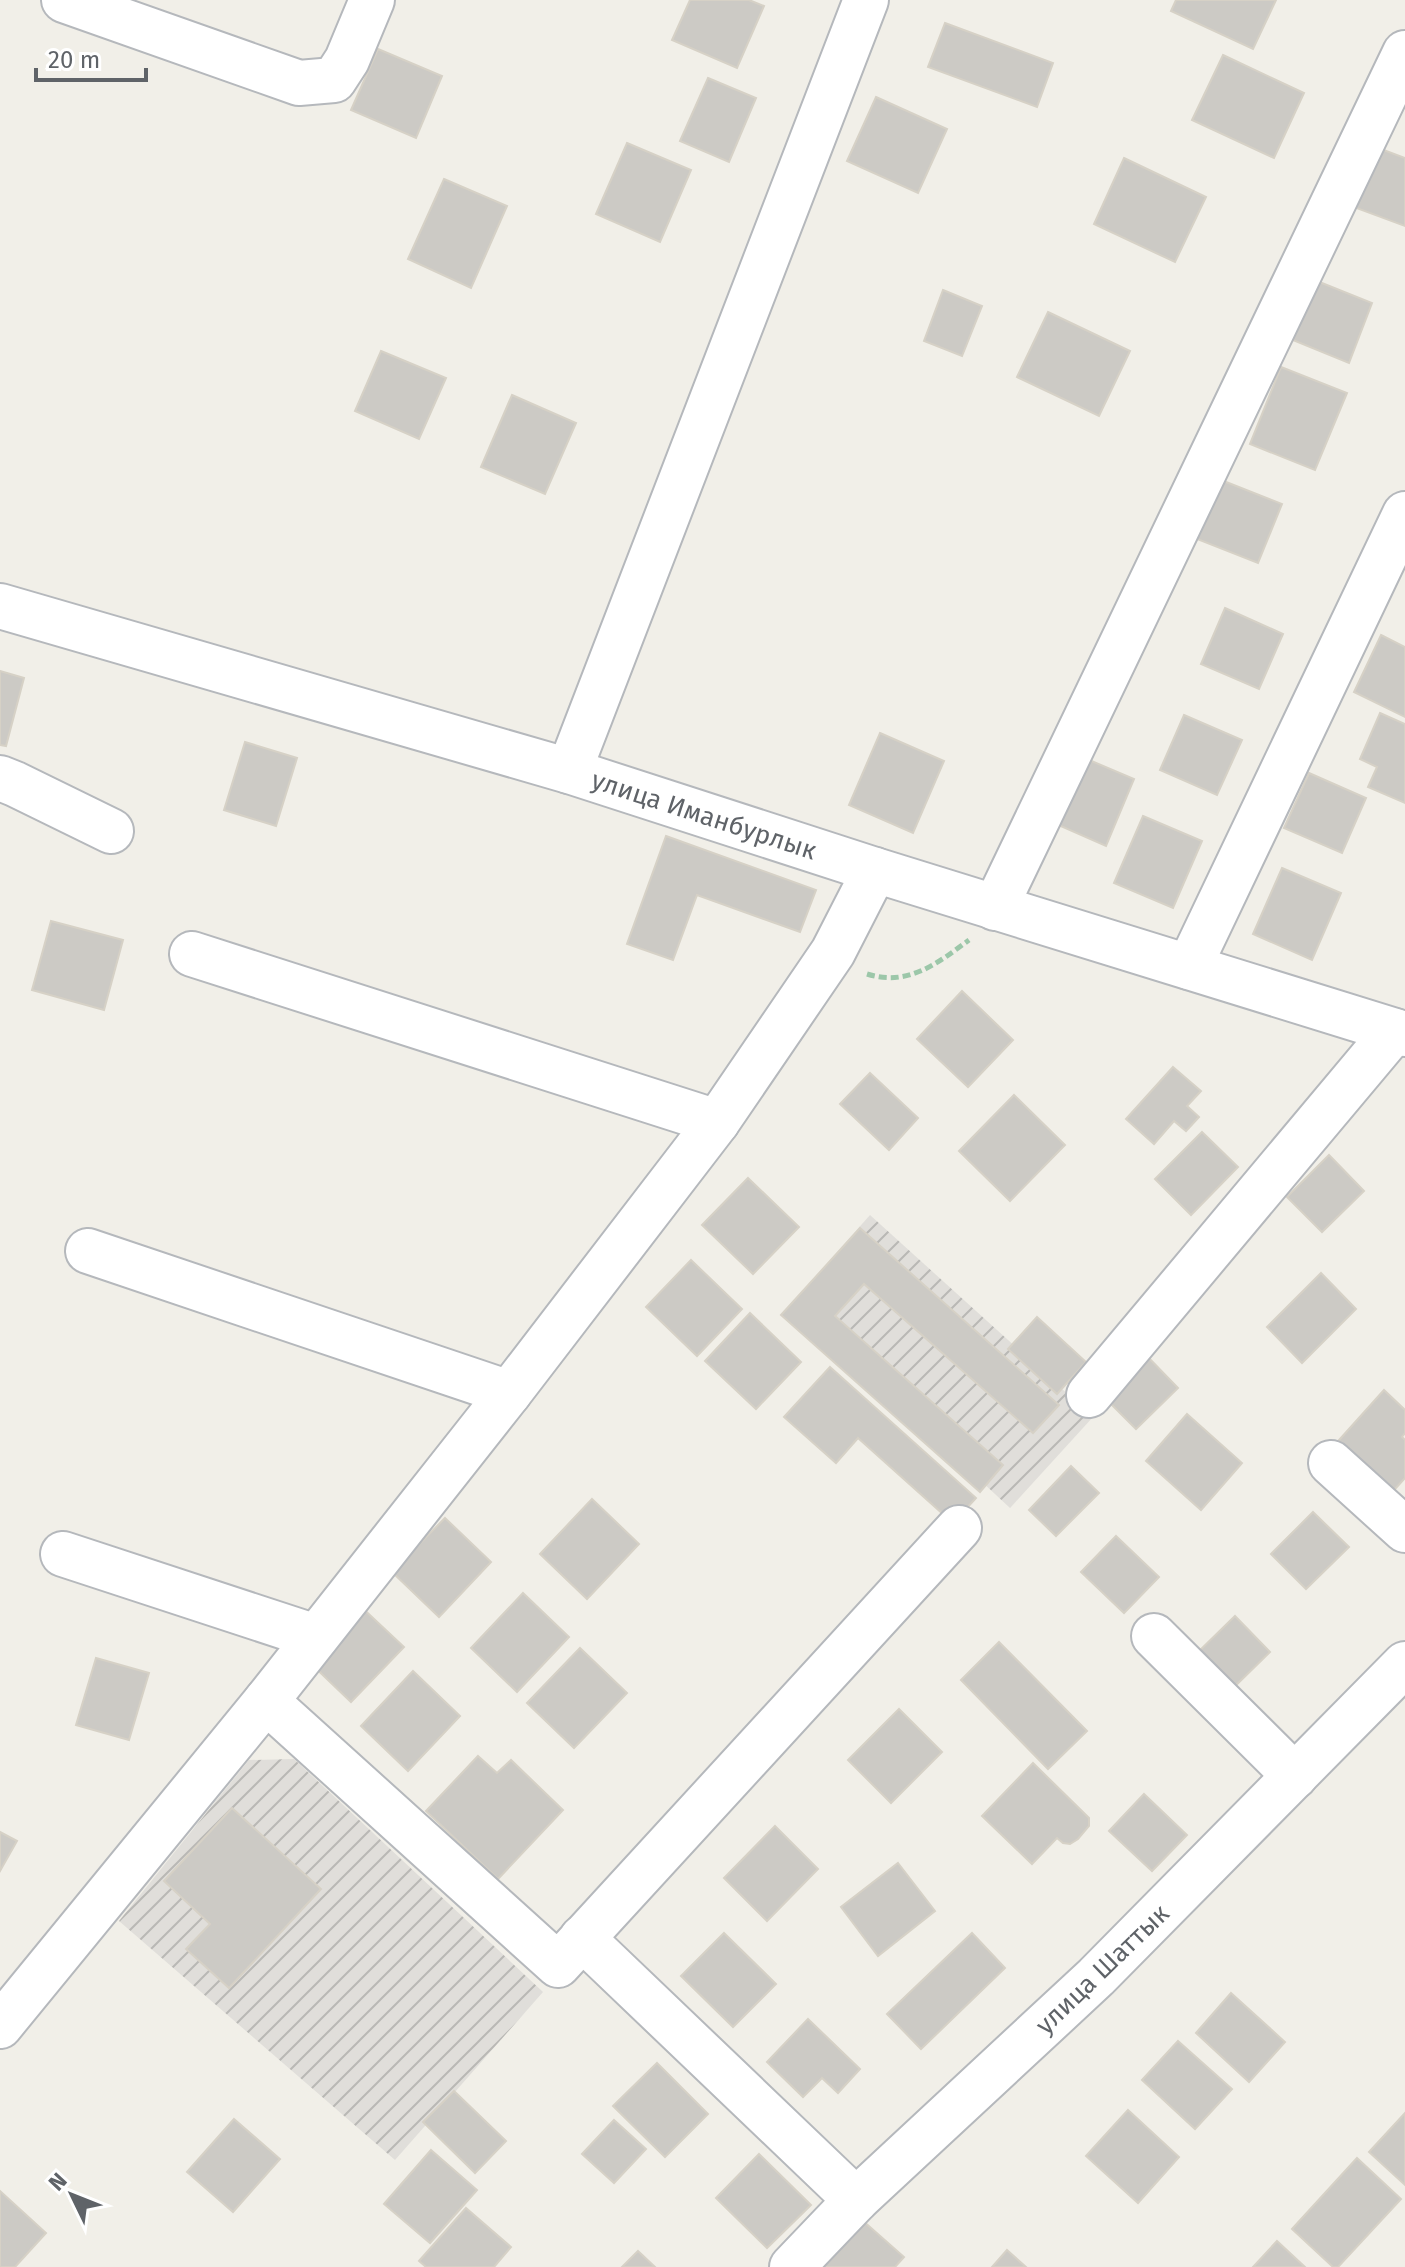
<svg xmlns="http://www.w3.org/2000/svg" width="1405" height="2267" viewBox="0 0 1405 2267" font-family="'Fira Sans',sans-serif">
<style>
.industrial{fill:url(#industrial-furrows)}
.building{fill:#cccac5;stroke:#d6d1c6;stroke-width:2}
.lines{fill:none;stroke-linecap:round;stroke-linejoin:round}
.minor-casing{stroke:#b5b8bc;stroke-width:48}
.path{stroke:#9cc7a9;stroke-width:5;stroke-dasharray:8 4;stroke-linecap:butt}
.minor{stroke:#fff;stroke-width:44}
.labels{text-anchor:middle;stroke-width:6;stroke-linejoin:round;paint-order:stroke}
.street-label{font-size:26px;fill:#5f6368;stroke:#fff}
</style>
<defs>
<pattern id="industrial-furrows" width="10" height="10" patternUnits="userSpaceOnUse" patternTransform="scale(2)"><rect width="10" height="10" fill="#e0deda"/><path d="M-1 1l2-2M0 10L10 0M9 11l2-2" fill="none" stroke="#b9b8b5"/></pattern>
</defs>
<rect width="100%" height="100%" fill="#f1efe8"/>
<!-- industrial -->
<g class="industrial">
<path d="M 870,1215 L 1093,1417 L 1010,1508 L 791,1304 Z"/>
<path d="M 294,1759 L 543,1992 L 395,2160 L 119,1921 L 249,1760 Z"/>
</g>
<!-- building -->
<g class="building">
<path d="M 690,0 L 749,0 L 764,6 L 737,68 L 672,40 Z"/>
<path d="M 1176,0 L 1276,0 L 1253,49 L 1171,11 Z"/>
<path d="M 945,23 L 1053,63 L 1037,107 L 928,67 Z"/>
<path d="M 378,49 L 442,76 L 416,138 L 351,110 Z"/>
<path d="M 1223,55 L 1304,93 L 1274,158 L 1192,120 Z"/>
<path d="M 708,78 L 756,98 L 729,162 L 680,141 Z"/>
<path d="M 876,97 L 947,129 L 918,193 L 847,161 Z"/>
<path d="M 627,143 L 691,170 L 660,242 L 596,214 Z"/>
<path d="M 1373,146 L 1405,158 L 1405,226 L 1351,206 Z"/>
<path d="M 1124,158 L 1206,197 L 1175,262 L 1094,224 Z"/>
<path d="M 444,179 L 507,206 L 471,288 L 408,259 Z"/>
<path d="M 1307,277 L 1372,303 L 1349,363 L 1283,336 Z"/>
<path d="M 943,290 L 982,306 L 962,356 L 924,341 Z"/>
<path d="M 1048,312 L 1130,351 L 1099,416 L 1017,377 Z"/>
<path d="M 381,351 L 446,378 L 419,439 L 355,411 Z"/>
<path d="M 1281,367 L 1347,393 L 1315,470 L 1250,444 Z"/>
<path d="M 512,395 L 576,423 L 545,494 L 481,467 Z"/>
<path d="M 1216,478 L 1282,504 L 1258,563 L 1192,537 Z"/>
<path d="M 1225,608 L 1283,634 L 1259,689 L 1201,664 Z"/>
<path d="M 1381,635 L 1405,647 L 1405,717 L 1354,692 Z"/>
<path d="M 0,671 L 24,678 L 6,746 L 0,745 Z"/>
<path d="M 1380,713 L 1405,724 L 1405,803 L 1368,787 L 1377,767 L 1360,759 Z"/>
<path d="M 1184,715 L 1242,740 L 1217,795 L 1160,770 Z"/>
<path d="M 880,733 L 944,761 L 913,833 L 849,805 Z"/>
<path d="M 245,742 L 297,758 L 276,826 L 224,810 Z"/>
<path d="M 1075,754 L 1134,779 L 1106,846 L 1047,820 Z"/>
<path d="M 1309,773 L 1366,798 L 1342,853 L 1284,828 Z"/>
<path d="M 1143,816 L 1202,841 L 1173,908 L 1114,883 Z"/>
<path d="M 666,836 L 816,890 L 800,932 L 697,895 L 673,960 L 627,944 Z"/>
<path d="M 1282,868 L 1341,893 L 1312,960 L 1253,934 Z"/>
<path d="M 51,921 L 123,940 L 104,1010 L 32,990 Z"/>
<path d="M 962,991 L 1013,1040 L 968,1087 L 917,1039 Z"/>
<path d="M 1173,1067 L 1201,1091 L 1187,1106 L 1199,1117 L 1186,1131 L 1174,1121 L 1154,1144 L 1126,1119 Z"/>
<path d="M 870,1073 L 918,1118 L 889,1150 L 840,1104 Z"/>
<path d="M 1014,1095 L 1065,1145 L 1010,1201 L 959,1151 Z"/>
<path d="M 1202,1132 L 1238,1167 L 1191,1215 L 1155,1179 Z"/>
<path d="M 1329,1155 L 1364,1191 L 1322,1232 L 1287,1197 Z"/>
<path d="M 748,1178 L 799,1227 L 753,1274 L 702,1225 Z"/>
<path d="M 860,1228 L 1059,1405 L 1033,1433 L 864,1284 L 835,1316 L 1003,1465 L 980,1492 L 781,1315 Z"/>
<path d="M 691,1260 L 742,1309 L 697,1356 L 646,1307 Z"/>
<path d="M 1321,1273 L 1356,1309 L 1302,1363 L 1267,1327 Z"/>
<path d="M 750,1313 L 801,1362 L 756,1409 L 705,1361 Z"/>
<path d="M 1037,1317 L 1086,1362 L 1057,1394 L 1008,1349 Z"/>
<path d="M 1143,1352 L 1178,1388 L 1136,1429 L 1101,1394 Z"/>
<path d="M 830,1367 L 976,1498 L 953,1523 L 858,1438 L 836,1463 L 784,1417 Z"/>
<path d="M 1384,1390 L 1405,1410 L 1405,1433 L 1402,1437 L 1405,1440 L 1405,1478 L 1386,1499 L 1331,1449 Z"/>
<path d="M 1187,1414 L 1242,1463 L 1201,1510 L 1146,1461 Z"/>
<path d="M 1071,1466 L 1099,1493 L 1056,1536 L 1029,1510 Z"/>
<path d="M 592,1499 L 639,1544 L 587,1599 L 540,1554 Z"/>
<path d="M 1313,1512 L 1349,1547 L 1306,1589 L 1271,1554 Z"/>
<path d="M 445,1518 L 491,1562 L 439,1617 L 392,1572 Z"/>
<path d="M 1116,1536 L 1159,1577 L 1124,1613 L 1081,1572 Z"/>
<path d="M 523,1593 L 569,1637 L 517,1692 L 471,1648 Z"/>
<path d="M 357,1603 L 404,1647 L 351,1702 L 305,1658 Z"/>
<path d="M 1235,1616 L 1270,1652 L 1228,1693 L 1193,1657 Z"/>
<path d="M 999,1642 L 1087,1731 L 1048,1769 L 961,1680 Z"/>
<path d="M 580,1648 L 627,1693 L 574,1748 L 527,1703 Z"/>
<path d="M 96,1658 L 149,1673 L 129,1740 L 76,1725 Z"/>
<path d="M 413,1671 L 460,1716 L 408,1771 L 361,1726 Z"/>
<path d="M 899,1709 L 942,1752 L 891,1803 L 848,1760 Z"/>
<path d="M 478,1756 L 497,1773 L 511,1760 L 563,1810 L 498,1879 L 426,1811 Z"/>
<path d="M 1033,1763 L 1089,1818 L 1089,1826 L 1078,1839 L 1070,1844 L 1063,1843 L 1057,1838 L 1032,1864 L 982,1816 Z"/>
<path d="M 1144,1794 L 1187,1835 L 1152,1871 L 1109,1831 Z"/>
<path d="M 232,1808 L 321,1889 L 229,1988 L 186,1949 L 210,1924 L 164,1881 Z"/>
<path d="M 775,1826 L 818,1869 L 767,1921 L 724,1878 Z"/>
<path d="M 0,1832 L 17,1841 L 0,1871 Z"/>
<path d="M 898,1863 L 935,1911 L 878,1956 L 841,1907 Z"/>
<path d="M 724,1933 L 776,1984 L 733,2027 L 681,1976 Z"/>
<path d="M 972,1933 L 1005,1968 L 921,2049 L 887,2014 Z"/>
<path d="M 1231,1993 L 1285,2042 L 1249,2082 L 1196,2033 Z"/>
<path d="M 808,2019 L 860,2069 L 838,2093 L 822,2078 L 803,2097 L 767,2062 Z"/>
<path d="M 1178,2041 L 1232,2089 L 1195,2129 L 1142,2080 Z"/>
<path d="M 657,2063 L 708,2114 L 665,2157 L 613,2106 Z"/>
<path d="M 454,2091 L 506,2141 L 475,2173 L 423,2122 Z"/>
<path d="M 1128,2110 L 1179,2157 L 1138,2203 L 1086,2156 Z"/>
<path d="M 1405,2113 L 1405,2185 L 1369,2152 Z"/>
<path d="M 234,2119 L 280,2159 L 233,2212 L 187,2172 Z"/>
<path d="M 614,2120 L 646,2149 L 614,2183 L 582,2154 Z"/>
<path d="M 431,2150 L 477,2190 L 430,2243 L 384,2204 Z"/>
<path d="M 759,2154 L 811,2205 L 767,2248 L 716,2198 Z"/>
<path d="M 1357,2158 L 1401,2199 L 1338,2267 L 1333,2267 L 1292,2229 Z"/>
<path d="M 0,2191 L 46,2233 L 15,2267 L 0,2267 Z"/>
<path d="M 466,2208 L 511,2247 L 494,2267 L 426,2267 L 419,2261 Z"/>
<path d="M 862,2220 L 904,2257 L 895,2267 L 822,2267 L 821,2266 Z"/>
<path d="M 1277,2241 L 1305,2267 L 1253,2267 Z"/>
<path d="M 1007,2250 L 1026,2267 L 992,2267 Z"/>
<path d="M 638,2251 L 655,2267 L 622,2267 Z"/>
</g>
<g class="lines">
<!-- minor casing -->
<g class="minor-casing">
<g id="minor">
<path d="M 64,0 L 299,83 L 334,80 L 347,60 L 372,0"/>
<path d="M 0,606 L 569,771 L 875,870 L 1405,1034"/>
<path d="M 569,771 L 866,0"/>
<path d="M 0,778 L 15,784 L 111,831"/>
<path d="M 995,908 L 1405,53"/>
<path d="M 192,954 L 717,1122"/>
<path d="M 1189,967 L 1405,514"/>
<path d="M 88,1251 L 509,1393"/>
<path d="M 1089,1395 L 1394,1031"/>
<path d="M 1331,1463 L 1405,1530"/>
<path d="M 63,1554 L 316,1637"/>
<path d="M 1154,1636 L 1295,1776"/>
<path d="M 266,1701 L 558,1965 L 959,1528"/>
<path d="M 582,1938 L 856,2200"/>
<path d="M 0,2026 L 266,1701 L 509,1393 L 717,1122 L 833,952 L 875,870"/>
<path d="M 792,2267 L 856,2200 L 1096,1977 L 1405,1664"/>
</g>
</g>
<!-- path -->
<path class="path" d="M 867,974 C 908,987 938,963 969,940"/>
<!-- minor -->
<use href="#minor" class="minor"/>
</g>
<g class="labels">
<!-- street labels -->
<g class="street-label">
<text transform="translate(704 815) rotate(18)" y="9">улица Иманбурлык</text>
<text transform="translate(1102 1969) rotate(-44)" y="9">улица Шаттык</text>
</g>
</g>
<!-- north arrow -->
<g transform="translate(72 2195) rotate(313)" stroke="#ffffff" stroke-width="6" paint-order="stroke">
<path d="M0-6L14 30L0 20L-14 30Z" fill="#5f6368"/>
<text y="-12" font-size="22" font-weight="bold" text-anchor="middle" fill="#5f6368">N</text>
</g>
<!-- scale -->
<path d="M36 68v12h110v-12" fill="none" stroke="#5f6368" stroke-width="4"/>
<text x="48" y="68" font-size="24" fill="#5f6368" stroke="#ffffff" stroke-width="6" paint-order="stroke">20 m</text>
</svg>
